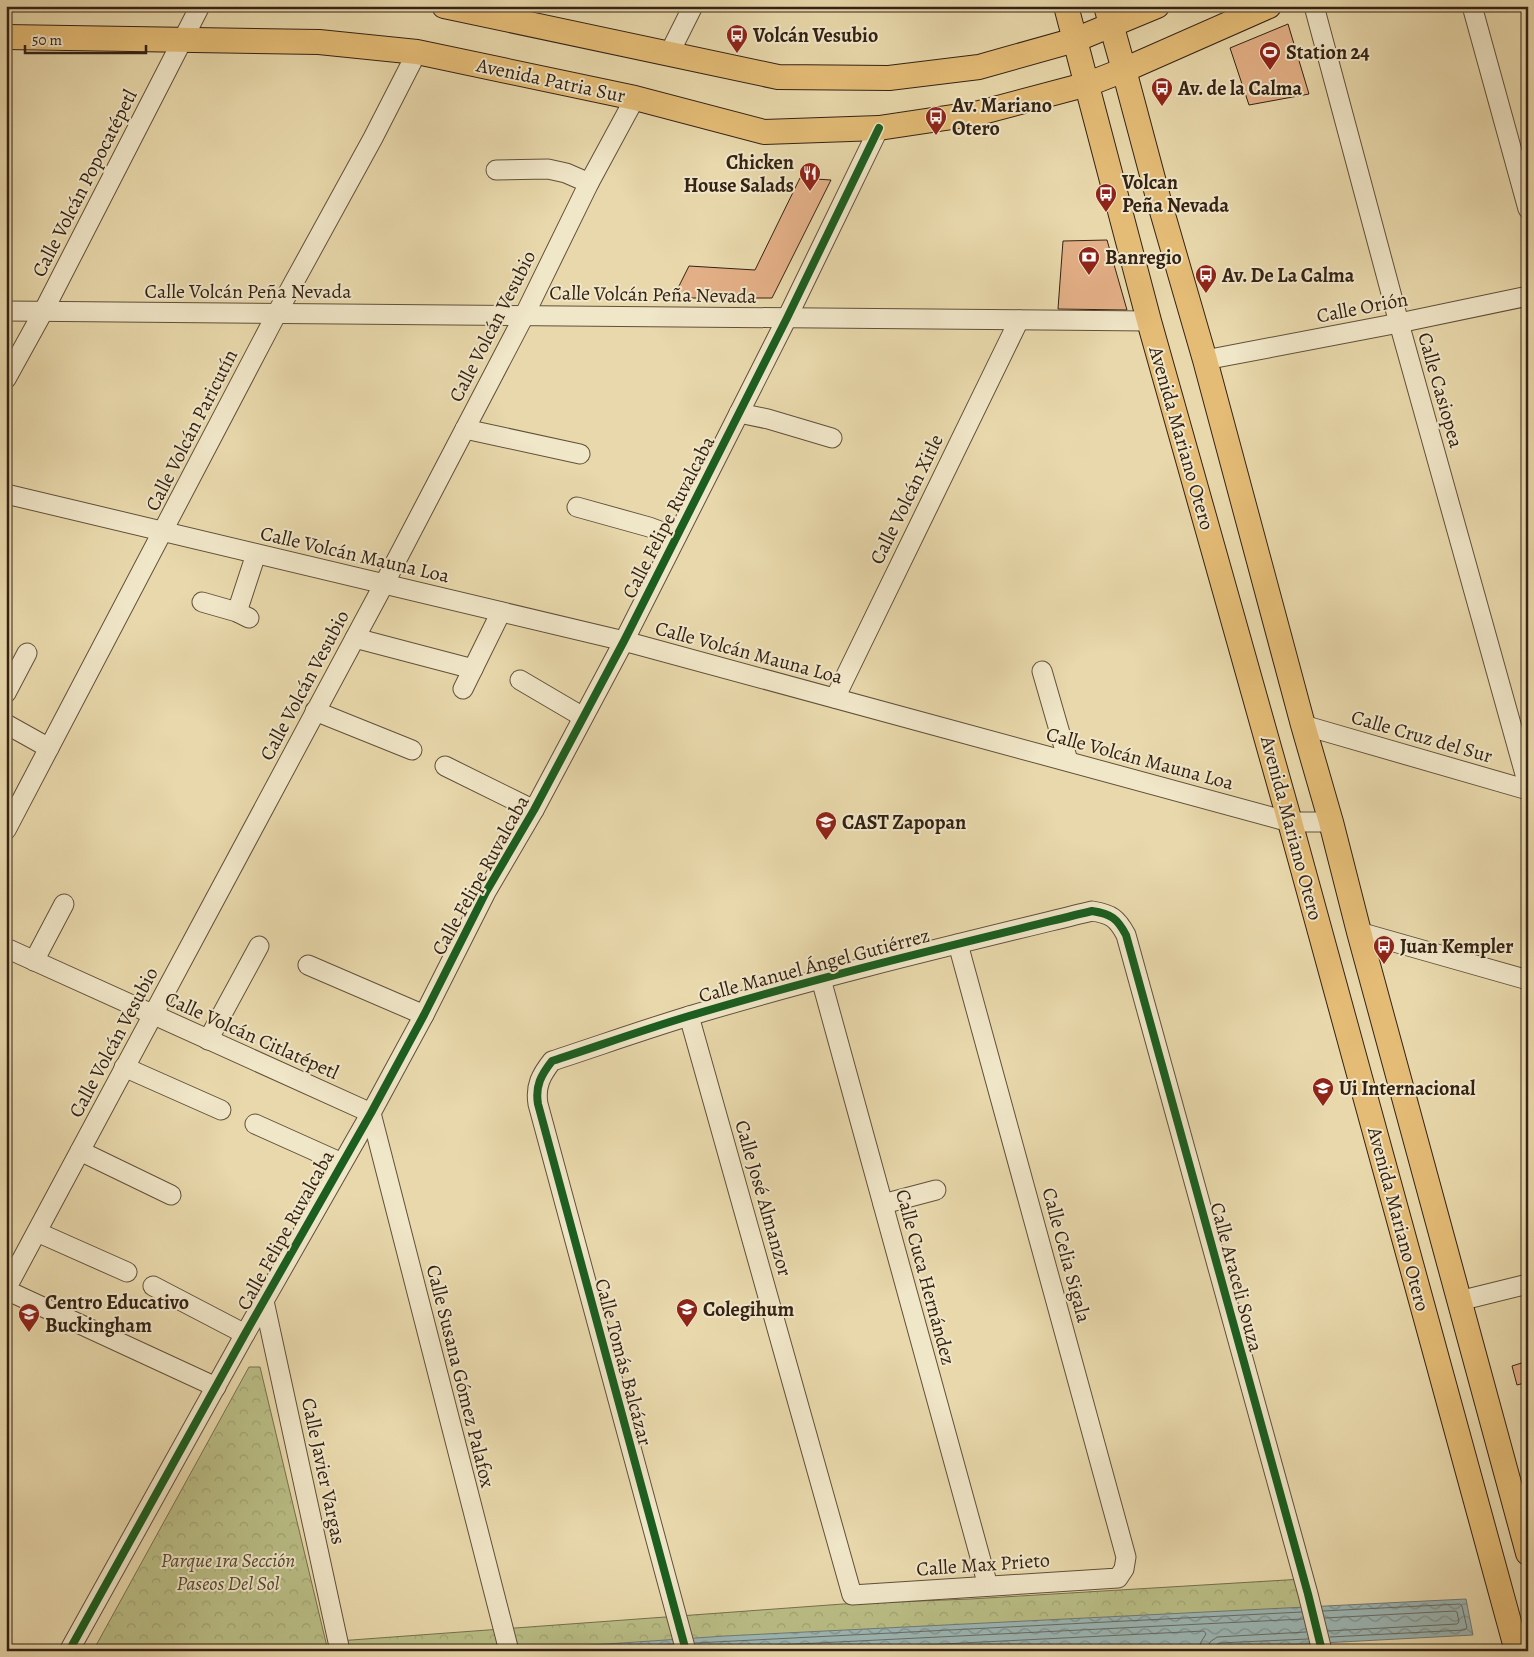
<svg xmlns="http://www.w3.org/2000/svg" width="1534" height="1657" viewBox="0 0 1534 1657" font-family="Alegreya,serif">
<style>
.forest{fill:url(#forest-crowns);stroke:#77704e}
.water{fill:url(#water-waves);stroke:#727b75}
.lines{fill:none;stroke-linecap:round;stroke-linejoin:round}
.shore{stroke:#686c65;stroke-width:1}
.building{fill:#e3af86;stroke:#342215}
.minor-casing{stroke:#61503a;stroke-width:21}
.major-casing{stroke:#342215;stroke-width:26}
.minor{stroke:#f0e6c8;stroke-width:19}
.major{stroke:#e4bc76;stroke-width:24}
.cycleway-casing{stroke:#f0e6c8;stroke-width:11}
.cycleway{stroke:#1b5e20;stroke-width:8}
.labels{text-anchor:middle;stroke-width:4;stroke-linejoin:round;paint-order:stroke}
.poi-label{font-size:20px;font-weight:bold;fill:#342215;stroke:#f0e6c8;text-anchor:start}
.street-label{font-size:20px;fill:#342215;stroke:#f0e6c8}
.park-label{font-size:20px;font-style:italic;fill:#564931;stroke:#f0e6c8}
</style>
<defs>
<pattern id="forest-crowns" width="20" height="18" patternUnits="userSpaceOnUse" patternTransform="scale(1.25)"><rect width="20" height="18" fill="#babe86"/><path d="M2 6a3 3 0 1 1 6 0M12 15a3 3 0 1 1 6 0" fill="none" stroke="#a0a373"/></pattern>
<pattern id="water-waves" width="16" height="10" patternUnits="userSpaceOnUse" patternTransform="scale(1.25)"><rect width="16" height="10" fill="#9cb7b5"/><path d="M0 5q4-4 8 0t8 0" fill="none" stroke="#809492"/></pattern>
</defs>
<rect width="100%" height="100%" fill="#e8d8ab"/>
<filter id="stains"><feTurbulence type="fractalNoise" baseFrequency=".004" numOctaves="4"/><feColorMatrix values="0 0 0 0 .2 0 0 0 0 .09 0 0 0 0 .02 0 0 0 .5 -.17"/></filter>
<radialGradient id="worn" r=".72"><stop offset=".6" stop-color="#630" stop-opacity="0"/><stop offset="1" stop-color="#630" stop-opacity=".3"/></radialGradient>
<!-- forest -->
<g class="forest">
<path d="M 249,1367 L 260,1367 L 328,1651 L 93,1651 Z"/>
<path d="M 1303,1579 L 1317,1651 L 340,1651 L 338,1641 L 843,1604 L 970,1599 Z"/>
</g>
<!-- water -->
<path class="water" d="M 1466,1599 L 1473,1635 L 1172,1651 L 503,1651 L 725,1636 Z"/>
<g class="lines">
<!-- shore -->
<g class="shore">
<path d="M 1323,1611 L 1460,1604 L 1462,1606 L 1467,1628 L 1464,1630 L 1330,1637"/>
<path d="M 1325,1618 L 1455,1611 L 1457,1612 L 1459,1622 L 1457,1624 L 1328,1631"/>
<path d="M 695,1643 L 1302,1612"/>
<path d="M 696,1649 L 1303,1619"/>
<path d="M 577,1651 L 673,1644"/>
<path d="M 802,1651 L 1204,1631 L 1206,1634 L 1201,1642 L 1199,1651"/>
<path d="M 1207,1651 L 1210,1642 L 1217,1637 L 1306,1632"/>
<path d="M 1213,1651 L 1215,1646 L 1219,1643 L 1308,1639"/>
</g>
</g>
<!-- building -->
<g class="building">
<path d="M 1288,24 L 1309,94 L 1249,105 L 1230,48 Z"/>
<path d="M 800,178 L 831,180 L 772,298 L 673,298 L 689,266 L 755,270 Z"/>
<path d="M 1107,240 L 1127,310 L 1058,309 L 1063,241 Z"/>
<path d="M 1528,1361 L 1528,1382 L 1517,1385 L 1512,1366 Z"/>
</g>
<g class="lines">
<!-- minor casing -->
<g class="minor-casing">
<g id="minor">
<path d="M 1314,6 L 1399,323 L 1528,785"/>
<path d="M 1472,6 L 1528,209"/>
<path d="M 669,54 L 693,6"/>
<path d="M 496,170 L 548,169 L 566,173 L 589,183"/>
<path d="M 6,311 L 1149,321"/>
<path d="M 1205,360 L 1399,323 L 1528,296"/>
<path d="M 6,379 L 43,312 L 200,6"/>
<path d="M 739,413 L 768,419 L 832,438"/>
<path d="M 465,429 L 580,454"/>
<path d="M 6,494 L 624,641 L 1290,822 L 1331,822"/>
<path d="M 577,507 L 649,527 L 676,537"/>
<path d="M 202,602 L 237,612 L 249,618"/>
<path d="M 237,612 L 256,554"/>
<path d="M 355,638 L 473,669"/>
<path d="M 1042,671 L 1068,761"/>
<path d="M 520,680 L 583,717"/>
<path d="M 463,689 L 501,612"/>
<path d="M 6,693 L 27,653"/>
<path d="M 835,698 L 1019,320"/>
<path d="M 315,711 L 412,750"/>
<path d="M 6,724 L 49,748"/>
<path d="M 1303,725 L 1528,790"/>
<path d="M 445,766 L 534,810"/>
<path d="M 6,830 L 277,313 L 373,138 L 417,52"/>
<path d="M 1359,932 L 1528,980"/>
<path d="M 6,948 L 371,1113 L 509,1651"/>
<path d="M 34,961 L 64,904"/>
<path d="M 308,965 L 424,1015"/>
<path d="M 821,979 L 988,1586"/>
<path d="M 689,1016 L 852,1595 L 1118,1578 L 1124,1569 L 1126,1557 L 958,944"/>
<path d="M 208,1040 L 259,946"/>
<path d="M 124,1067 L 221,1110"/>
<path d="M 255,1124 L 342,1163"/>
<path d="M 80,1151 L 171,1195"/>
<path d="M 883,1204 L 936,1190"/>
<path d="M 37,1232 L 127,1272"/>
<path d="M 153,1286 L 245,1334"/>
<path d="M 6,1289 L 384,584 L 524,316 L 589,183 L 635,98"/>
<path d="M 6,1290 L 216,1387"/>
<path d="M 264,1301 L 340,1651"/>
<path d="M 1459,1301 L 1528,1284"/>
<path d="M 69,1651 L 245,1334 L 371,1113 L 424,1015 L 486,892 L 534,810 L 624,641 L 787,318 L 879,128"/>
<path d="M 686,1651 L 538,1104 C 535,1086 541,1075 552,1061 C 598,1046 643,1030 689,1016 C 822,976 957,944 1092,911 C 1111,914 1117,918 1126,935 L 1308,1594 L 1322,1651"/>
</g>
</g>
<!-- major casing -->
<g class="major-casing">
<g id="major">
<path d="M 444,6 L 778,77 L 889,78 L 979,67 L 1075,40 L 1157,6"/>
<path d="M 1066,6 L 1149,321 L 1290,822 L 1517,1651"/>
<path d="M 1106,6 L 1124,70 L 1159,201 L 1205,360 L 1303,725 L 1331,822 L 1359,932 L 1528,1553"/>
<path d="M 6,37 L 319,42 L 417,52 L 635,98 L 764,132 L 879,128 L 979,113 L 1088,84 L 1124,70 L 1269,6"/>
</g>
</g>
<!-- minor -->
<use href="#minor" class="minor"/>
<!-- major -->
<use href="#major" class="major"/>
<!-- cycleway casing -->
<g class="cycleway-casing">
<g id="cycleway">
<path d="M 69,1651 L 245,1334 L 371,1113 L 424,1015 L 486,892 L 534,810 L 624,641 L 787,318 L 879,128"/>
<path d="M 686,1651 L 538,1104 C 535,1086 541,1075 552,1061 C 598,1046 643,1030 689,1016 C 822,976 957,944 1092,911 C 1111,914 1117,918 1126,935 L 1308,1594 L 1322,1651"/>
</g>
</g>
<!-- cycleway -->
<use href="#cycleway" class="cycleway"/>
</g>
<!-- icons -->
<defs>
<g id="bus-pin" transform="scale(1.125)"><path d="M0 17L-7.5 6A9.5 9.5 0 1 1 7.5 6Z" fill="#8f2418" stroke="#f0e6c8"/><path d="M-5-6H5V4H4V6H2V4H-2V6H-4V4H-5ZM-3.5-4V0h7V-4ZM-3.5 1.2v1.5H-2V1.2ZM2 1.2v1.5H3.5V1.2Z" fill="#fff"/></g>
<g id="stadium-pin" transform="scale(1.125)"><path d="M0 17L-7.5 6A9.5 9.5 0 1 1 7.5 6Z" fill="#8f2418" stroke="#f0e6c8"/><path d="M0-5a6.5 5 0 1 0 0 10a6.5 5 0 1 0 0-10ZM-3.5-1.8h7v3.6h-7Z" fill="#fff"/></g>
<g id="restaurant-pin" transform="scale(1.125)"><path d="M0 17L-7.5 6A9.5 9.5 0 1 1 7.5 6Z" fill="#8f2418" stroke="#f0e6c8"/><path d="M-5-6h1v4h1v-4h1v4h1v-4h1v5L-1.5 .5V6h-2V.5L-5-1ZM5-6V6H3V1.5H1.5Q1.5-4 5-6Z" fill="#fff"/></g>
<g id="bank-pin" transform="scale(1.125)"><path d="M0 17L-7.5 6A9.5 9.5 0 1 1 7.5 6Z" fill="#8f2418" stroke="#f0e6c8"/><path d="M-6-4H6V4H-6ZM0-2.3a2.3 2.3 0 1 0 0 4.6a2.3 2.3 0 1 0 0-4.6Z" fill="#fff"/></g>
<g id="school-pin" transform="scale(1.125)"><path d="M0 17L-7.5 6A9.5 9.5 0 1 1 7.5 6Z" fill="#8f2418" stroke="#f0e6c8"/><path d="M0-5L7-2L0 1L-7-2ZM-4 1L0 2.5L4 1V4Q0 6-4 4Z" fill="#fff"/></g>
<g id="university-pin" transform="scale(1.125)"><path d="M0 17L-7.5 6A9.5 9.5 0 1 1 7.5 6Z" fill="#8f2418" stroke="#f0e6c8"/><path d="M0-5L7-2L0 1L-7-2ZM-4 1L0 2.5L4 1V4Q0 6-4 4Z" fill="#fff"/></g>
</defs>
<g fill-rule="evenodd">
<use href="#bus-pin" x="737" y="35"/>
<use href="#stadium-pin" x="1270" y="52"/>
<use href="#bus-pin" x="1162" y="88"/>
<use href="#bus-pin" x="936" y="117"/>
<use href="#restaurant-pin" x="810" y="173"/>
<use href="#bus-pin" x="1106" y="194"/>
<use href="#bank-pin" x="1089" y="257"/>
<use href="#bus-pin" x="1206" y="275"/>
<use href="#school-pin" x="826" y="822"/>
<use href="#bus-pin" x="1384" y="946"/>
<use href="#university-pin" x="1323" y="1088"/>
<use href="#school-pin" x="687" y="1309"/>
<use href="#school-pin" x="29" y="1314"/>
</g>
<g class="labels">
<!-- poi labels -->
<g class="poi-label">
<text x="753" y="42">Volcán Vesubio</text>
<text x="1286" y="59">Station 24</text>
<text x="1178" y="95">Av. de la Calma</text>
<text x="952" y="112">Av. Mariano<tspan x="952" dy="23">Otero</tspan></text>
<text x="794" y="169" text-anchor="end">Chicken<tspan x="794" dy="23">House Salads</tspan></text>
<text x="1122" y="189">Volcan<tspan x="1122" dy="23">Peña Nevada</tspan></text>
<text x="1105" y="264">Banregio</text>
<text x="1222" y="282">Av. De La Calma</text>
<text x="842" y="829">CAST Zapopan</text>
<text x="1400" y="953">Juan Kempler</text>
<text x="1339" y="1095">Ui Internacional</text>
<text x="45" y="1309">Centro Educativo<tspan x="45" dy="23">Buckingham</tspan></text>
<text x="703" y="1316">Colegihum</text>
</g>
<!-- street labels -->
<g class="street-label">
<text transform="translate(551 80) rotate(12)" y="7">Avenida Patria Sur</text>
<text transform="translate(84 183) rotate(-63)" y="7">Calle Volcán Popocatépetl</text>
<text x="248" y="298">Calle Volcán Peña Nevada</text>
<text transform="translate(653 294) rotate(1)" y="7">Calle Volcán Peña Nevada</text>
<text transform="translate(1362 307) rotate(-11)" y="7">Calle Orión</text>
<text transform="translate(492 326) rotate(-63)" y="7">Calle Volcán Vesubio</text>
<text transform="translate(1441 390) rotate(74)" y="7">Calle Casiopea</text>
<text transform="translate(191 430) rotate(-63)" y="7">Calle Volcán Paricutín</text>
<text transform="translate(1182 438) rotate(74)" y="7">Avenida Mariano Otero</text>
<text transform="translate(906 499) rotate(-64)" y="7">Calle Volcán Xitle</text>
<text transform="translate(668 517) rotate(-63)" y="7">Calle Felipe Ruvalcaba</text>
<text transform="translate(355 554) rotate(13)" y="7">Calle Volcán Mauna Loa</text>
<text transform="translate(749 652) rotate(15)" y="7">Calle Volcán Mauna Loa</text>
<text transform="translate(304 685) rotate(-62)" y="7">Calle Volcán Vesubio</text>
<text transform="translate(1422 736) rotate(16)" y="7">Calle Cruz del Sur</text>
<text transform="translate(1140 758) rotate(15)" y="7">Calle Volcán Mauna Loa</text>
<text transform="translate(1292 828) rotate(75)" y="7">Avenida Mariano Otero</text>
<text transform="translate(480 875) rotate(-61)" y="7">Calle Felipe Ruvalcaba</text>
<text transform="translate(814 965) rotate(-15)" y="7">Calle Manuel Ángel Gutiérrez</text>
<text transform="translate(252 1035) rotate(24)" y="7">Calle Volcán Citlatépetl</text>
<text transform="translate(113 1042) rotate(-62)" y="7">Calle Volcán Vesubio</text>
<text transform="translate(764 1198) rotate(74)" y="7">Calle José Almanzor</text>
<text transform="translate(1399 1219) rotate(75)" y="7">Avenida Mariano Otero</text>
<text transform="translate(285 1230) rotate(-61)" y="7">Calle Felipe Ruvalcaba</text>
<text transform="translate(1067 1255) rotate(75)" y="7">Calle Celia Sigala</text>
<text transform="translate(926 1277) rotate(75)" y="7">Calle Cuca Hernández</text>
<text transform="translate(1237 1277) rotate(75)" y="7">Calle Araceli Souza</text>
<text transform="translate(624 1362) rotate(75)" y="7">Calle Tomás Balcázar</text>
<text transform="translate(461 1376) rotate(76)" y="7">Calle Susana Gómez Palafox</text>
<text transform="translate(324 1471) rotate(78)" y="7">Calle Javier Vargas</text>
<text transform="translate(983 1564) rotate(-4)" y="7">Calle Max Prieto</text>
</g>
<!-- park labels -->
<g class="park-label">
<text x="228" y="1567">Parque 1ra Sección<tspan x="228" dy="23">Paseos Del Sol</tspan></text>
</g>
</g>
<!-- margin -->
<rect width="1534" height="1657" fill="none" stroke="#e8d8ab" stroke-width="25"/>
<rect x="8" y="8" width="1519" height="1642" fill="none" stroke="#342215" stroke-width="2.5"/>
<rect x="12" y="12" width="1509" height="1632" fill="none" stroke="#342215"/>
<!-- scale -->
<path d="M25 45v8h121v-8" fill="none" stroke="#342215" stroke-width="2.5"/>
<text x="32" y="45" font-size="15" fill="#342215" stroke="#f0e6c8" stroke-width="4" paint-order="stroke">50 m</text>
<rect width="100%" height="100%" filter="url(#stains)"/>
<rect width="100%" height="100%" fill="url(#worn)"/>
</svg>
